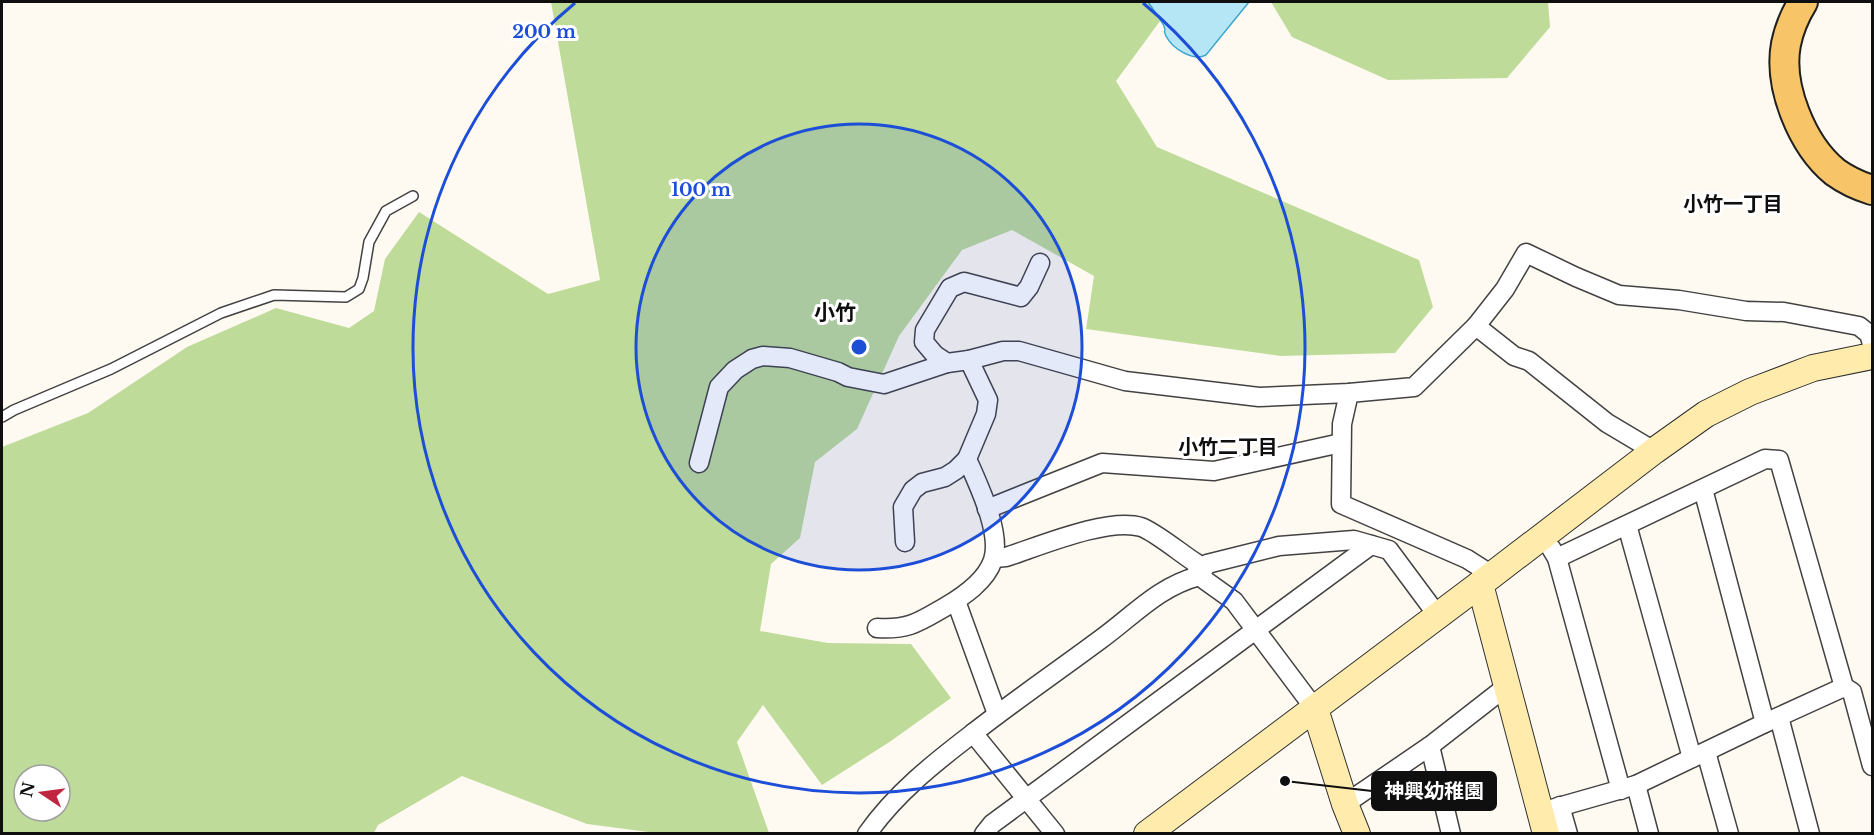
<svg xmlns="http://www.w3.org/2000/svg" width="1874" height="835" viewBox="0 0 1874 835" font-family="'Libre Baskerville','Noto Sans JP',serif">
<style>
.forest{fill:#bedb99;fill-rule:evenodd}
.water{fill:#b5e6f6;stroke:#3ca5cd;stroke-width:1.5}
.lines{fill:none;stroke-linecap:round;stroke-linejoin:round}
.lane-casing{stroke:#424242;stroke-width:12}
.street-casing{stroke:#424242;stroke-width:21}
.secondary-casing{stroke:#313131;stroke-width:28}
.primary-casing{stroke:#202020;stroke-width:32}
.lane{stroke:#fff;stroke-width:9}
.street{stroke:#fff;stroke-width:18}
.secondary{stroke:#ffecac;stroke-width:26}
.primary{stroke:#f8c468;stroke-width:28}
.ring{fill:none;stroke:#1d4ed8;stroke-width:3}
.labels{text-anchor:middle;stroke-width:6;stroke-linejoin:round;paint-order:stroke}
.neighbourhood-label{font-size:20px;font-weight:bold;fill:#0f0f0f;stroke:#fff}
.quarter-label{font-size:21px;font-weight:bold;fill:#0f0f0f;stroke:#fff}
.centre{fill:#1d4ed8;stroke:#fff;stroke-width:3}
.ring-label{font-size:18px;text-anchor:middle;font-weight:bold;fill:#1d4ed8;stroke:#fff;stroke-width:6;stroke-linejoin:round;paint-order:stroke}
.leader{fill:none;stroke:#0f0f0f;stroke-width:2}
.callout-dot{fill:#0f0f0f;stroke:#fff;stroke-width:2}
.callout{fill:#0f0f0f;stroke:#0f0f0f;stroke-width:2}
.callout-label{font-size:20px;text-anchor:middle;font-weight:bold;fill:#fff}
</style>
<rect width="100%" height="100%" fill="#fffaf1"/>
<!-- forest -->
<g class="forest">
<path d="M 551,2 L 1153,2 L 1163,17 L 1116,81 L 1157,147 L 1419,260 L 1433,307 L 1395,353 L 1281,356 L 1086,329 L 1094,276 L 1012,230 L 962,250 L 899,336 L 857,429 L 815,462 L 800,538 L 771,564 L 760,631 L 828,643 L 911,644 L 951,698 L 891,741 L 822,785 L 763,705 L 737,742 L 769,833 L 664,834 L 587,824 L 462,776 L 378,825 L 374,833 L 2,834 L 2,447 L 88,413 L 187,347 L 276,308 L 349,328 L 374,311 L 385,259 L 419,212 L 548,294 L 600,280 ZM 24,775 L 60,775 L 60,811 L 24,811 Z"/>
<path d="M 1271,2 L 1548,2 L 1550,27 L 1507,78 L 1388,80 L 1292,37 Z"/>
</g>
<!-- water -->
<path class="water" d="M 1148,2 L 1249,2 L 1206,55 C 1193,62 1172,48 1166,36 C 1162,27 1167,35 1164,26 C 1162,21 1152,8 1148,2 Z"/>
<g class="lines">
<!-- lane casing -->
<g class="lane-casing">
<path id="lane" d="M 2,417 L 14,410 L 111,369 L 221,313 L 274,295 L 346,297 L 359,289 L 363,278 L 369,242 L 386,211 L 413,196"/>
</g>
<!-- street casing -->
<g class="street-casing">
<g id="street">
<path d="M 1476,326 L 1514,356 L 1529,361 L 1607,423 L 1654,451"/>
<path d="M 947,363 L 935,355 L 924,342 L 925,330 L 950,288 L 964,282 L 1021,297 L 1029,287 L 1040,263"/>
<path d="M 1349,393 L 1342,424 L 1341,504 L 1467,559 L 1492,575"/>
<path d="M 699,463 L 719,387 L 735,370 L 752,359 L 763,356 L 790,358 L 838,372 L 848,377 L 884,384 L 947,363 L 969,360 L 1003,351 L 1019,351 L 1125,381 L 1259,397 L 1349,393 L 1414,387 L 1476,326 L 1505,289 L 1526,253 L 1576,277 L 1619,295 L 1679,300 L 1746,311 L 1784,312 L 1859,326 L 1869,334 L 1872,344"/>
<path d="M 1703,489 L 1765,723"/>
<path d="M 987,509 L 1102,463 L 1214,471 L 1341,443"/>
<path d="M 1627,525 L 1692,758"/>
<path d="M 905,542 L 903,507 L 913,490 L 922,483 L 945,477 L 956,470 L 967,459"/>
<path d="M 1551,548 L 1557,558 L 1621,790"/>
<path d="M 994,558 L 1006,557 C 1040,546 1108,517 1141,527 C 1154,531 1183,555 1196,563 L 1199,576 L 1234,601 L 1315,709"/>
<path d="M 1557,558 L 1765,459 L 1779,460 L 1844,687 L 1852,692 L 1872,766"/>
<path d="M 956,601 L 997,714"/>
<path d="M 877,628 C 909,630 919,622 945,607 C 964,596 986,581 993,560 C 1002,533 978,484 967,459 L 986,414 L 988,400 L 969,360"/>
<path d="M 1779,717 L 1810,834"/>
<path d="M 973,733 L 1055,834"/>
<path d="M 1430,746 L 1451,834"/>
<path d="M 1706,752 L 1729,834"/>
<path d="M 1636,785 L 1649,834"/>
<path d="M 1345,804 L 1430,746 L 1507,686"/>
<path d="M 1560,806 L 1568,834"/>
<path d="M 1541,812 L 1636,785 L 1765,723 L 1844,687"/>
<path d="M 867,834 C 895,794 934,763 972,734 C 1014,701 1058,671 1101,639 C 1134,615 1158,587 1199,576 L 1207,564 L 1279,546 L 1354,540 L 1389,550 L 1438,616"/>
<path d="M 984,834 L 992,824 L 1371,545"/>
</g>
</g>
<!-- secondary casing -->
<g class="secondary-casing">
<g id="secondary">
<path d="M 1480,584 L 1546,834"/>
<path d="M 1315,709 L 1345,804 L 1357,834"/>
<path d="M 1147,834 L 1492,575 L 1654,451 L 1706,414 L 1750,392 L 1813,368 L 1872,356"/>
</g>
</g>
<!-- primary casing -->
<g class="primary-casing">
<path id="primary" d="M 1803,2 C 1795,15 1789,29 1786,44 C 1778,86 1802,145 1835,172 C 1846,180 1859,186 1872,190"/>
</g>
<!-- lane -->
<use href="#lane" class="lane"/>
<!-- street -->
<use href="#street" class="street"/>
<!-- secondary -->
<use href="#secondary" class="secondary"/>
<!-- primary -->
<use href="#primary" class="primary"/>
</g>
<!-- distance rings -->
<circle cx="859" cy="347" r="223" fill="#1d4ed8" fill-opacity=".12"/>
<g class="ring">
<circle cx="859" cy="347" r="223"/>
<path d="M1143 3A446 446 0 1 1 575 3"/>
</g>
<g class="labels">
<!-- neighbourhood labels -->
<g class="neighbourhood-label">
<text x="1733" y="211">小竹一丁目</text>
<text x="1228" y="454">小竹二丁目</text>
</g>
<!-- quarter labels -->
<g class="quarter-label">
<text x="835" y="320">小竹</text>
</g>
</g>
<circle cx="859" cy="347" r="9" class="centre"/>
<g class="ring-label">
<text x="544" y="38">200 m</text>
<text x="701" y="196">100 m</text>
</g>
<!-- callouts -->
<path class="leader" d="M1285 781L1372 791"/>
<circle class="callout-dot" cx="1285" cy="781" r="6"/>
<rect class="callout" x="1372" y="772" width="124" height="38" rx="6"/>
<g class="callout-label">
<text x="1434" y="798">神興幼稚園</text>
</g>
<!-- border -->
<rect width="1874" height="835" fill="none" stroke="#0f0f0f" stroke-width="6"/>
<!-- north arrow -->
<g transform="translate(42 793) rotate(283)"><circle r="28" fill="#ffffff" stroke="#9f9f9f" stroke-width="1.5"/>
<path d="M0-4.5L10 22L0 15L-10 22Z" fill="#c02640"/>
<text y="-9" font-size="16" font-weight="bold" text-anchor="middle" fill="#0f0f0f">N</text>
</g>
</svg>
